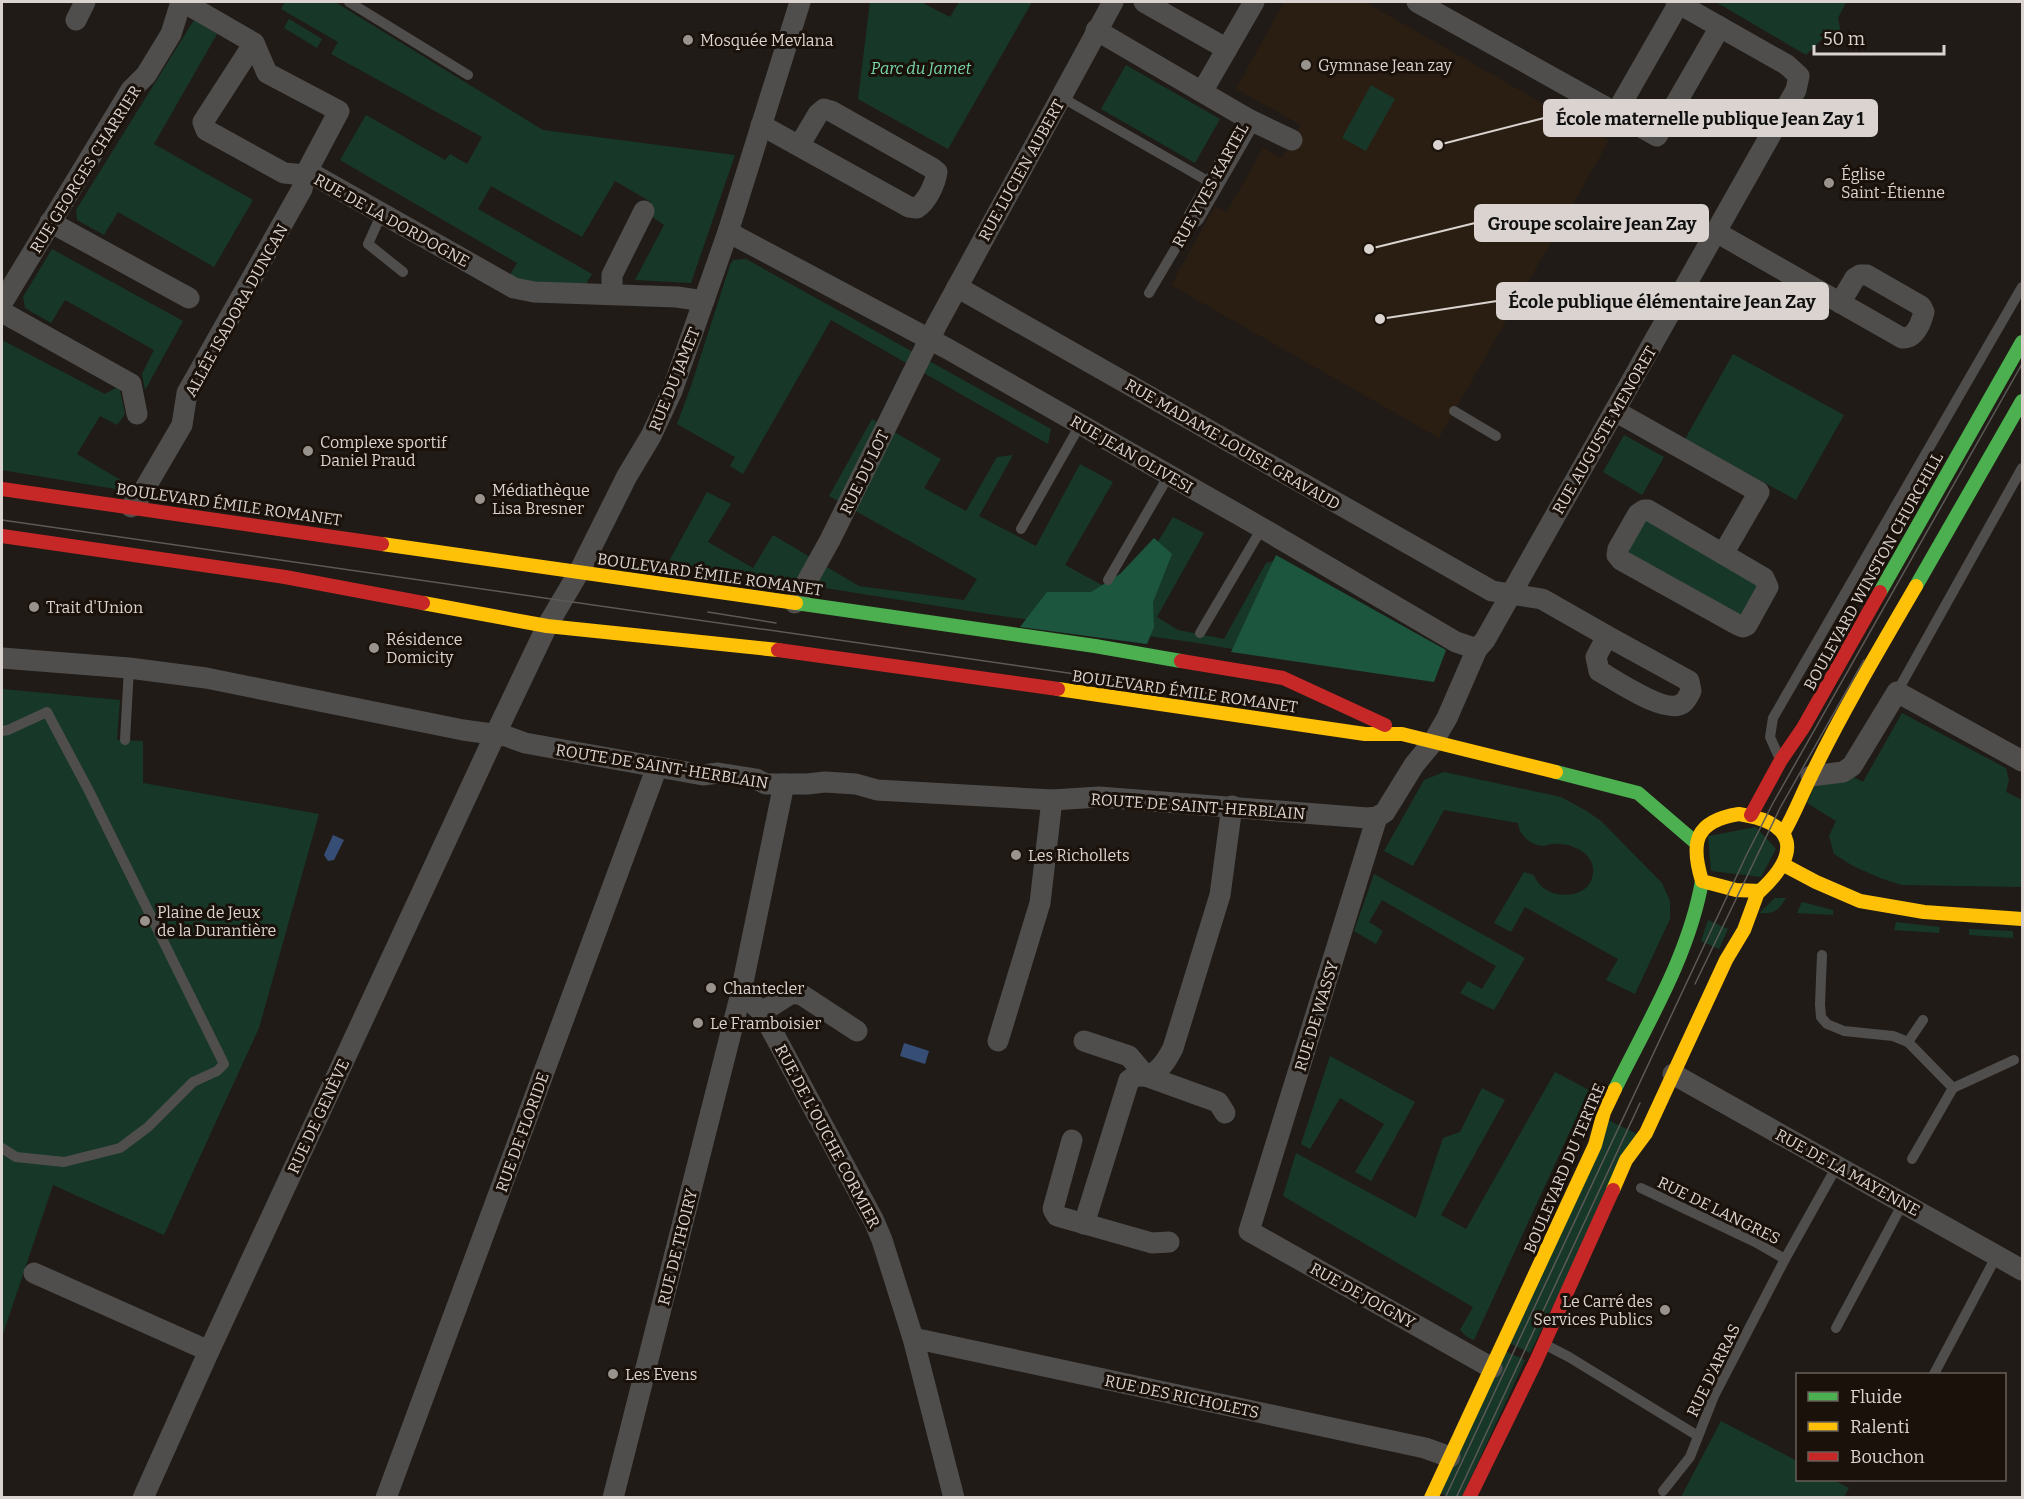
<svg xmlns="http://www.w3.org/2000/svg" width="2024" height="1499" viewBox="0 0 2024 1499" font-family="Bitter,serif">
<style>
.built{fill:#2a1e13}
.green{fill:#173829}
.forest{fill:#1c563e}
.water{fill:#364e76}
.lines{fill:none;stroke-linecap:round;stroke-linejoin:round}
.lane{stroke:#504e4d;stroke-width:10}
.street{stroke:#504e4d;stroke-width:21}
.fast{stroke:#4caf50;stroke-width:14}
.slow{stroke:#ffc107;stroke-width:14}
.jam{stroke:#c62828;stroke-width:14}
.tram{stroke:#5c5957;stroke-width:1.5}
.poi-dot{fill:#99938e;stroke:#1a110a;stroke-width:2}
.labels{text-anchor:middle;stroke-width:6;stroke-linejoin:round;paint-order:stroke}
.poi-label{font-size:16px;fill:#dad3cf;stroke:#1a110a;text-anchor:start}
.park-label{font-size:16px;font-style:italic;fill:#78d7ab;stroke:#1a110a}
.street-label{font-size:16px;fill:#dad3cf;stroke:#1a110a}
.leader{fill:none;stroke:#dad3cf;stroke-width:2}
.callout-dot{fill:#dad3cf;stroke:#1a110a;stroke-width:2}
.callout{fill:#dad3cf;stroke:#dad3cf;stroke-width:2}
.callout-label{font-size:18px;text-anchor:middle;font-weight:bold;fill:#111}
</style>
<rect width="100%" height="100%" fill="#201b16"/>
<!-- built -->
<path class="built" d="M 1284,2 L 1365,2 L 1609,141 L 1439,438 L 1171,285 L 1215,206 L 1227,212 L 1263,148 L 1282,158 L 1301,125 L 1236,89 Z"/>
<!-- green -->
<g class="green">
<path d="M 285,2 L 335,2 L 543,130 L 735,155 L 691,283 L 635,280 L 664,225 L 651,216 L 651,202 L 615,181 L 582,237 L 491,186 L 478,209 L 592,274 L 586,284 L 527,283 L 510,275 L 517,263 L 340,160 L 366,115 L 445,160 L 450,154 L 467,164 L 482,137 L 331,54 L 338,42 L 281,9 Z"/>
<path d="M 870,2 L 921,2 L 950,17 L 959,2 L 1032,2 L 948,149 L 858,99 Z"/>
<path d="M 1716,2 L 1715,2 L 1846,2 L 1838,18 L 1841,33 L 1821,40 L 1806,55 Z"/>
<path d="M 289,19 L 322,39 L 317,48 L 284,28 Z"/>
<path d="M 194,20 L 217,34 L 154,144 L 253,200 L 214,267 L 118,212 L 104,235 L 77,220 L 76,210 Z"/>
<path d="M 1126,65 L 1220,119 L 1195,163 L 1101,109 Z"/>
<path d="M 1371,85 L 1395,99 L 1366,151 L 1342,138 Z"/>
<path d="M 52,249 L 183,321 L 145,390 L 142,374 L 154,350 L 65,300 L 51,323 L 25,308 L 23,297 Z"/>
<path d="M 746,259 L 1051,429 L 1048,444 L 831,320 L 743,474 L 730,466 L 735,457 L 677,424 L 691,386 L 730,265 L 733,260 Z"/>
<path d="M 2,340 L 105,394 L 119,386 L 125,414 L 117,425 L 100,416 L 77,454 L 124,482 L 121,490 L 2,470 Z"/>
<path d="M 1733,354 L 1844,415 L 1796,500 L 1685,439 Z"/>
<path d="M 872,419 L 941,459 L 924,488 L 966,511 L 997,457 L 1013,455 L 979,516 L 1036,546 L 1080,464 L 1113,482 L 1065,565 L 1124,597 L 1173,517 L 1204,533 L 1157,617 L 1178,630 L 1224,639 L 1266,563 L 1274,561 L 1275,656 L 1191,642 L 988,614 L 668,563 L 707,492 L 731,504 L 708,542 L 753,568 L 773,535 L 859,586 L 964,600 L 977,579 L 829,496 Z"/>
<path d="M 1624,435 L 1664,457 L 1642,495 L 1603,472 Z"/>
<path d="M 1645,515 L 1762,583 L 1740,620 L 1624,552 Z"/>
<path d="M 2,689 L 120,700 L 117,740 L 143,741 L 143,783 L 319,814 L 259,1028 L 164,1235 L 53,1185 L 2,1337 Z"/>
<path d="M 1902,713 L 2006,768 L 2009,780 L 2006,792 L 2022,800 L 2022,887 L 1902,885 L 1880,878 L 1853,866 L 1834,854 L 1829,836 L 1836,821 L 1807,803 L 1815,785 L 1852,776 L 1863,782 Z"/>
<path d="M 1444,772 L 1561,797 L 1585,810 L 1601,821 L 1662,883 L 1670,901 L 1670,919 L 1635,994 L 1606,980 L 1618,959 L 1525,907 L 1511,932 L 1494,923 L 1524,872 L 1534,875 C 1543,903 1596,902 1593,868 C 1591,850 1567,842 1552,844 C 1549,844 1546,846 1543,846 C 1530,845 1519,835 1518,823 L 1444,810 L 1413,866 L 1384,851 L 1424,780 Z"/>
<path d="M 1756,827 L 1776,849 L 1761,877 L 1711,871 L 1708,836 Z"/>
<path d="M 1374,874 L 1525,958 L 1494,1010 L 1460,993 L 1468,981 L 1482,989 L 1496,966 L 1382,900 L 1369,922 L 1383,931 L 1376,944 L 1354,931 Z"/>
<path d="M 1775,898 L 1786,898 C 1778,911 1775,914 1759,913 Z"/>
<path d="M 1802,902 L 1833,910 L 1833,915 L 1797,913 Z"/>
<path d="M 1708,920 L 1728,929 L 1719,949 L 1701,941 Z"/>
<path d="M 1896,922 L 1940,927 L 1939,933 L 1894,930 Z"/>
<path d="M 1969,929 L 2013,931 L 2013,938 L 1969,935 Z"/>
<path d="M 1330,1056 L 1415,1102 L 1371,1181 L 1355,1172 L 1384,1124 L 1340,1098 L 1310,1149 L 1301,1144 Z"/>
<path d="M 1555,1072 L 1589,1090 L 1474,1340 L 1467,1337 L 1460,1330 L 1473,1307 L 1283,1196 L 1296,1153 L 1416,1218 L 1443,1138 L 1460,1132 L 1482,1088 L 1505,1100 L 1441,1215 L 1466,1229 Z"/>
<path d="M 1608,1120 L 1637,1134 L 1530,1353 L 1509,1343 Z"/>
<path d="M 1505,1351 L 1525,1360 L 1462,1497 L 1450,1497 L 1440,1493 Z"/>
<path d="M 1721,1421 L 1797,1461 L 1798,1480 L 1833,1480 L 1849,1488 L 1844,1497 L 1681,1497 Z"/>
</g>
<!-- forest -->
<g class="forest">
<path d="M 1154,538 L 1172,554 L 1153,602 L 1154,627 L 1147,644 L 1020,627 L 1047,592 L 1091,592 L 1120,574 Z"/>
<path d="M 1276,555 L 1446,650 L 1434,682 L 1231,652 Z"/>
</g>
<!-- water -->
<g class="water">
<path d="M 333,835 L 344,840 L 334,860 L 328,861 L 324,855 Z"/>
<path d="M 904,1043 L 929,1051 L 925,1064 L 900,1056 Z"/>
</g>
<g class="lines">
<!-- lane -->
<g class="lane">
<path d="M 349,2 L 468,75"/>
<path d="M 1061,97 L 1213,184"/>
<path d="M 382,213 L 368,244 L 403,272"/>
<path d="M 1149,293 L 1194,217"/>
<path d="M 1454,411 L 1496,436"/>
<path d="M 1021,529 L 1080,425"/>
<path d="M 1108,580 L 1169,475"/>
<path d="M 1200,633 L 1262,528"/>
<path d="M 1897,692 L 2022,468"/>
<path d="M 2,731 L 8,730 L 47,712 L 88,789 L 224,1064 L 217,1071 L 193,1082 L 148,1127 L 120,1148 L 64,1162 L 16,1157 L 2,1148"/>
<path d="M 125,740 L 129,668"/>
<path d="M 1779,757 L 1770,737 L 1773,718 L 2022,287"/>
<path d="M 1822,955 L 1820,1004 L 1821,1017 L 1827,1024 L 1844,1031 L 1893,1036 L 1908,1042 L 1953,1088 L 1912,1159"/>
<path d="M 1908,1042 L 1923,1020"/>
<path d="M 1953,1088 L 2014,1060"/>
<path d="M 1641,1188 L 1755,1242 L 1785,1259 L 1837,1166"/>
<path d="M 1836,1328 L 1903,1203"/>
<path d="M 1544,1344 L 1569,1357 L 1698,1436"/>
<path d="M 1934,1374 L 1997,1255"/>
<path d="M 1663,1491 L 1690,1457 L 1714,1396 L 1785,1259"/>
</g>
<!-- street -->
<g class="street">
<path d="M 183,2 L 254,43 L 267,73 L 339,111 L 305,175 L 314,175 L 514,288 L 534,292 L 677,297 L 704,301"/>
<path d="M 1144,2 L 1227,49"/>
<path d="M 1417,2 L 1616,113 L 1679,3"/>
<path d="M 76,20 L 85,2"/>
<path d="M 1096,30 L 1202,92"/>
<path d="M 1616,113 L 1657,136 L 1720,27"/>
<path d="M 1250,120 L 1292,140"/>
<path d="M 761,125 L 909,207 L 917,208 C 927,201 935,185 937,172 L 932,168 L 831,111 L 824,109 L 818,114 L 799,146"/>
<path d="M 1194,217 L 1250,120 L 1202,92 L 1254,2"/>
<path d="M 50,222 L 189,298"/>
<path d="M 728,232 L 948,349 L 1262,528 L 1456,642 L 1477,649 L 1485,640 L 1796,90 L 1799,76 L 1787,65 L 1676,2"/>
<path d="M 1716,232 L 1902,338 C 1915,339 1921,323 1924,312 L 1921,306 L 1867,275 L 1860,275 L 1855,278 L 1840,303"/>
<path d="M 957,287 L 1492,591 L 1542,599 L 1607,636 L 1596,657 L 1599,671 C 1615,680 1667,716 1683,703 C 1686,701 1689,695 1691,691 L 1689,681 L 1607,636"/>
<path d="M 612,294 L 612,275 L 644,211"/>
<path d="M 2,303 L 131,90 L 146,75 L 171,34 L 181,2"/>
<path d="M 2,312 L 131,384 L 137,414"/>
<path d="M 1615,411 L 1759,492 L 1723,554"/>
<path d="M 131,507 L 141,495 L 182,425 L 187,393 L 302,189 L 305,175 L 284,173 L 206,130 L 203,122 L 254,43"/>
<path d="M 1644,510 L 1648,510 L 1764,578 L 1768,587 L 1747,625 L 1743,627 L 1738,625 L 1621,560 L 1617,555 L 1618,549 L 1638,514 Z"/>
<path d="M 795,603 L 830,540 L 936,326 L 1113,2"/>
<path d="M 2,658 L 129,668 L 206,678 L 463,730 L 506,736 L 525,743 L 703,775 L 718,773 L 756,779 L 766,784 L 807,784 L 825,782 L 856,784 L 877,790 L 1052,800 L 1099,797 L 1367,818 L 1377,817 L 1385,812 L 1414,765 L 1433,742 L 1447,718 L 1477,649"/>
<path d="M 1811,776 L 1843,772 L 1852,766 L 1897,692 L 2022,761"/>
<path d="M 1377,817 L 1249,1231 L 1492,1368"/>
<path d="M 740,997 L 747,998 L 762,1012 L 874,1221 L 882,1240 L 913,1338 L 954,1498"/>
<path d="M 762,1012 L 792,993 L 802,995 L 857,1031"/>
<path d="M 998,1041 L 1040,903 L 1052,800"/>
<path d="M 1084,1041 L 1129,1056 L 1146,1076 L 1218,1102 L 1225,1113"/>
<path d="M 1673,1074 L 2022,1270"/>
<path d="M 1072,1140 L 1053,1209 L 1057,1216 L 1152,1243 L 1169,1242"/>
<path d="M 1084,1224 L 1129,1080 C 1135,1076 1137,1076 1144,1076 C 1158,1075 1167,1060 1173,1048 L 1220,895 L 1232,806"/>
<path d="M 34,1273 L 209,1351"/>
<path d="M 913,1338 L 1425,1448 L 1450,1457"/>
<path d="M 143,1498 L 209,1351 L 495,735 L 547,626 L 579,572 L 627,476 L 651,436 L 672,391 L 728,232 L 800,2"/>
<path d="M 386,1498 L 657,767"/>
<path d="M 613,1498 L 740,997 L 784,784"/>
</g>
<!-- fast -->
<g class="fast">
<path d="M 1916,586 L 2022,401"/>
<path d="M 1880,592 L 2022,342"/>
<path d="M 796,603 L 1095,646 L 1181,661"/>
<path d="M 1556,772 L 1638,793 L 1695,842"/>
<path d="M 1615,1089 C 1648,1022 1689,955 1702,881"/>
</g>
<!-- slow -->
<g class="slow">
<path d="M 382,544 L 796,603"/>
<path d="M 423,603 L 547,626 L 778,650"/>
<path d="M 1058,689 L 1365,734 L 1402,734 L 1556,772"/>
<path d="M 1739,814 C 1797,823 1801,853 1760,891 L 1736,890 L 1702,881 C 1690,842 1695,821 1739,814 Z"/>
<path d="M 1784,832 C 1795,813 1802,794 1812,774 C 1843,710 1880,648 1916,586"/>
<path d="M 1784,865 L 1816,882 L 1860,901 L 1924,912 L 2022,919"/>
<path d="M 1613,1190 L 1626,1160 L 1646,1133 L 1726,960 L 1744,930 L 1758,892"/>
<path d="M 1431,1498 L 1595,1145 L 1604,1112 L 1615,1089"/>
</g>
<!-- jam -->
<g class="jam">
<path d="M 2,489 L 382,544"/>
<path d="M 2,536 L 285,577 L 423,603"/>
<path d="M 778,650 L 1058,689"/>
<path d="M 1181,661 L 1283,678 L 1385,725"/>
<path d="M 1751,815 L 1781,760 L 1803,728 L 1880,592"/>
<path d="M 1469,1498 L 1536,1361 L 1613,1190"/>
</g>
<!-- tram -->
<g class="tram">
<path d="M 2,520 L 1207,693"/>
<path d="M 708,612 L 776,623"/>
<path d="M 1695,984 L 1780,808 L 1864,660"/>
<path d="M 1445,1498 L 1746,856 L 1773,803 L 2022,364"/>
<path d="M 1456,1498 L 1640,1103"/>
</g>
</g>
<!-- markers -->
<g class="poi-dot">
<circle cx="688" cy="40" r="6"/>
<circle cx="1306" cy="65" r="6"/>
<circle cx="1829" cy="183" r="6"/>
<circle cx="308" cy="451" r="6"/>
<circle cx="480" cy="499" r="6"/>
<circle cx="34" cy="607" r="6"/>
<circle cx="374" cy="648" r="6"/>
<circle cx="1016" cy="855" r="6"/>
<circle cx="145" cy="921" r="6"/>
<circle cx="711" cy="988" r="6"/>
<circle cx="698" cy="1023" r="6"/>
<circle cx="1665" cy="1310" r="6"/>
<circle cx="613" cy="1374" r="6"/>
</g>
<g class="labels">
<!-- poi labels -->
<g class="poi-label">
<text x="700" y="46">Mosquée Mevlana</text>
<text x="1318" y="71">Gymnase Jean zay</text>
<text x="1841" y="180">Église<tspan x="1841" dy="18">Saint-Étienne</tspan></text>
<text x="320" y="448">Complexe sportif<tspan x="320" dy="18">Daniel Praud</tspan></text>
<text x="492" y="496">Médiathèque<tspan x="492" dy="18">Lisa Bresner</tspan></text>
<text x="46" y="613">Trait d'Union</text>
<text x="386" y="645">Résidence<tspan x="386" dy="18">Domicity</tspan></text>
<text x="1028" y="861">Les Richollets</text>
<text x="157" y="918">Plaine de Jeux<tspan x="157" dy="18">de la Durantière</tspan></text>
<text x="723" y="994">Chantecler</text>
<text x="710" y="1029">Le Framboisier</text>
<text x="1653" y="1307" text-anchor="end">Le Carré des<tspan x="1653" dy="18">Services Publics</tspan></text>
<text x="625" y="1380">Les Evens</text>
</g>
<!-- park labels -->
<g class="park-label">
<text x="921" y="74">Parc du Jamet</text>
</g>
<!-- street labels -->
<g class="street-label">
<text transform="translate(85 169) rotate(-58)" y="6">RUE GEORGES CHARRIER</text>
<text transform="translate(1021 170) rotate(-61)" y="6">RUE LUCIEN AUBERT</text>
<text transform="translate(1210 185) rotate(-61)" y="6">RUE YVES KARTEL</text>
<text transform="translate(392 220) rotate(29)" y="6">RUE DE LA DORDOGNE</text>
<text transform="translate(236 310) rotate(-61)" y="6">ALLÉE ISADORA DUNCAN</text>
<text transform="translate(674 379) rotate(-68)" y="6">RUE DU JAMET</text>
<text transform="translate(1604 430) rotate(-60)" y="6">RUE AUGUSTE MENORET</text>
<text transform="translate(1233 444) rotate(30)" y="6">RUE MADAME LOUISE GRAVAUD</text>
<text transform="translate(1132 454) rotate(30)" y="6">RUE JEAN OLIVESI</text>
<text transform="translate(864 472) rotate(-64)" y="6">RUE DU LOT</text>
<text transform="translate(229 504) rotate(8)" y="6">BOULEVARD ÉMILE ROMANET</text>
<text transform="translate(1873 571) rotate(-61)" y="6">BOULEVARD WINSTON CHURCHILL</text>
<text transform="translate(710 574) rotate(8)" y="6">BOULEVARD ÉMILE ROMANET</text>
<text transform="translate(1185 691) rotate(8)" y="6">BOULEVARD ÉMILE ROMANET</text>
<text transform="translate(662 766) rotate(9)" y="6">ROUTE DE SAINT-HERBLAIN</text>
<text transform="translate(1198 806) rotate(4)" y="6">ROUTE DE SAINT-HERBLAIN</text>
<text transform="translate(1316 1016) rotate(-73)" y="6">RUE DE WASSY</text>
<text transform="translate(318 1116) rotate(-65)" y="6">RUE DE GENÈVE</text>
<text transform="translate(522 1132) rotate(-70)" y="6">RUE DE FLORIDE</text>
<text transform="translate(828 1136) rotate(62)" y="6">RUE DE L'OUCHE CORMIER</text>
<text transform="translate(1564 1168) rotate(-67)" y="6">BOULEVARD DU TERTRE</text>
<text transform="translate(1848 1172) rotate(29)" y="6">RUE DE LA MAYENNE</text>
<text transform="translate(1719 1210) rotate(26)" y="6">RUE DE LANGRES</text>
<text transform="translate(677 1247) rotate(-76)" y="6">RUE DE THOIRY</text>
<text transform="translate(1363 1295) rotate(29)" y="6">RUE DE JOIGNY</text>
<text transform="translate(1713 1370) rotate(-64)" y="6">RUE D'ARRAS</text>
<text transform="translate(1182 1396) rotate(12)" y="6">RUE DES RICHOLETS</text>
</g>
</g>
<!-- callouts -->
<path class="leader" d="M1438 145L1544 118M1369 249L1475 223M1380 319L1497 301"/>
<g class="callout-dot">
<circle cx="1438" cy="145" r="6"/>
<circle cx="1369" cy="249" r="6"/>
<circle cx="1380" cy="319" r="6"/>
</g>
<g class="callout">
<rect x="1544" y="100" width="333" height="36" rx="6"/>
<rect x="1475" y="205" width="233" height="36" rx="6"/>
<rect x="1497" y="283" width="331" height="36" rx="6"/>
</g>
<g class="callout-label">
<text x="1710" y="125">École maternelle publique Jean Zay 1</text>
<text x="1592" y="230">Groupe scolaire Jean Zay</text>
<text x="1662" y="308">École publique élémentaire Jean Zay</text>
</g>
<!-- border -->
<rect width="2024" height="1499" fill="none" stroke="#dad3cf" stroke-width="6"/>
<!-- legend -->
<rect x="1796" y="1373" width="210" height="108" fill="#1a110a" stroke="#675f59" stroke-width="1.5"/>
<rect x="1808" y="1392" width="30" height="9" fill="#4caf50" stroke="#675f59" stroke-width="1.5"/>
<text x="1850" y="1403" font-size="18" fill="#dad3cf">Fluide</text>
<rect x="1808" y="1422" width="30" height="9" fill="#ffc107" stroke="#675f59" stroke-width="1.5"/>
<text x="1850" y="1433" font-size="18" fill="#dad3cf">Ralenti</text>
<rect x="1808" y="1452" width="30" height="9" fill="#c62828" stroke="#675f59" stroke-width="1.5"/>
<text x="1850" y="1463" font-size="18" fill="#dad3cf">Bouchon</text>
<!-- scale -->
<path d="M1814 45v9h130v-9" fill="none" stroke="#dad3cf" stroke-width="3"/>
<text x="1823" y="45" font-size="18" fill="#dad3cf" stroke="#1a110a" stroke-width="4.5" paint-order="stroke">50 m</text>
</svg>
